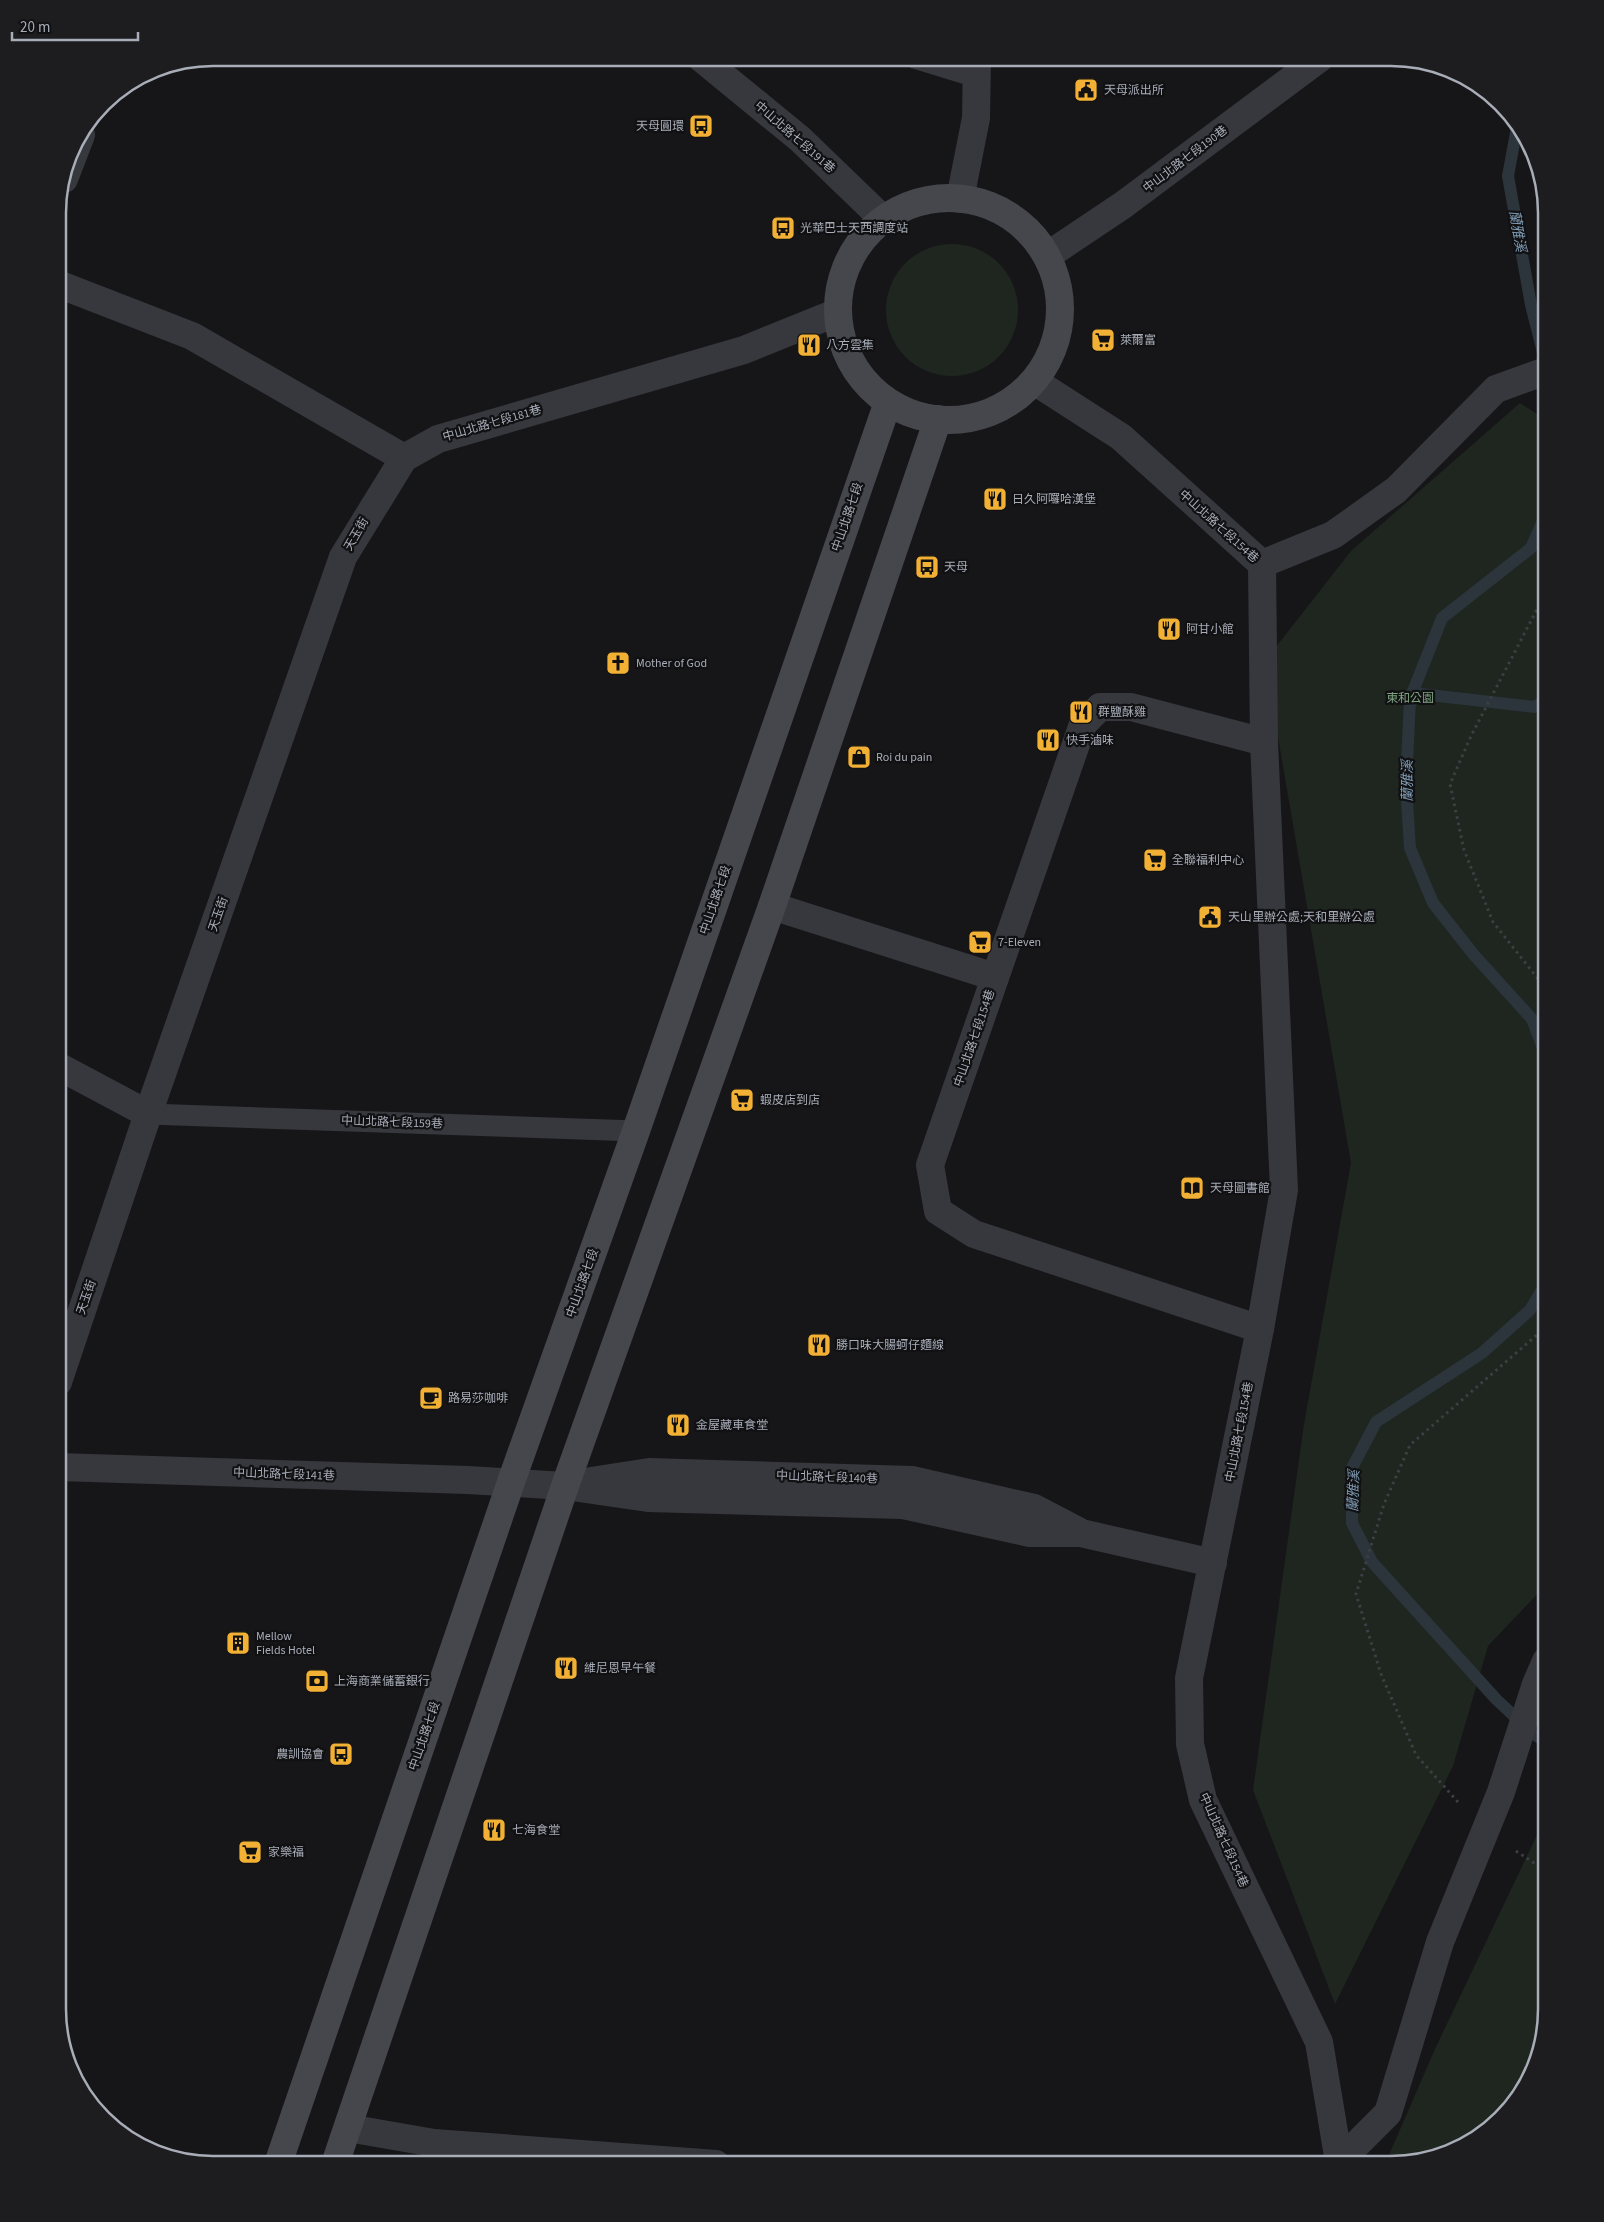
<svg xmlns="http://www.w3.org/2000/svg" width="1604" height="2222" viewBox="0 0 1604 2222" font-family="'Source Sans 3','Noto Sans TC',sans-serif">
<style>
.green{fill:#1e261f}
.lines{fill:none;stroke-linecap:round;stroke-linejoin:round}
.stream{stroke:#2c353c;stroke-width:12}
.path{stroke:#3d3f44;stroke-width:3;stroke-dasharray:2.5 4;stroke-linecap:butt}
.service{stroke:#37383d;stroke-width:21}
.minor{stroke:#37383d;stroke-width:28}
.secondary{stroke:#45474d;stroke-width:28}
.labels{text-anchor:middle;stroke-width:4.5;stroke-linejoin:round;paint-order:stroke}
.poi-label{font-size:12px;fill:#a8adb8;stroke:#111113;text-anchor:start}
.street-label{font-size:12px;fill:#a8adb8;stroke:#111113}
.park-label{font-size:12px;fill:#7fa381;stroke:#111113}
.water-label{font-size:14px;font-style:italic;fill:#7f9bb3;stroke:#111113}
.rim{fill:none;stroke:#a8adb8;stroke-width:2.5}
</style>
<rect width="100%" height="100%" fill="#161618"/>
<!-- green -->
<g class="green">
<circle cx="952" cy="310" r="66"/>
<path d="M 1520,403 L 1546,420 L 1546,1585 L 1488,1646 L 1453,1766 L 1335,2004 L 1253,1790 L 1304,1424 L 1351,1163 L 1265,661 L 1351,551 Z"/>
<path d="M 1546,1816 L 1546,2009 L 1526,2086 L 1469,2143 L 1385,2164 L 1435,2049 Z"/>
</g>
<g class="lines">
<!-- stream -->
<g class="stream">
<path d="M 1517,127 L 1508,176 L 1531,305 L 1546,364"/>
<path d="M 1412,693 L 1535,707 L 1546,699"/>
<path d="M 1546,1056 L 1532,1019 L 1474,955 L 1433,903 L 1410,848 L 1406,785 L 1410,699 L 1442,618 L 1531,548 L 1546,514"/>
<path d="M 1546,1742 L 1532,1733 L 1496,1699 L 1372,1562 L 1352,1523 L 1352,1468 L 1376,1422 L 1482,1353 L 1530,1310 L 1546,1283"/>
</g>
<!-- path -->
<g class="path">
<path d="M 1546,989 L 1493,922 L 1464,850 L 1450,784 L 1471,736 L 1546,592"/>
<path d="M 1458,1802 L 1416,1755 L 1381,1674 L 1356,1594 L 1384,1504 L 1410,1445 L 1546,1327"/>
<path d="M 1516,1851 L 1546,1871"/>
</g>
<!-- service -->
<g class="service">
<path d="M 914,58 L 976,77"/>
<path d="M 148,1114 L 636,1131"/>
</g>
<!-- minor -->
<g class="minor">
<path d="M 701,58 L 800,139 L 884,220"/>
<path d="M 64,179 L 81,135"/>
<path d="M 960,199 L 976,118 L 977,58"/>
<path d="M 1047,256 L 1123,205 L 1320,58"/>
<path d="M 58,284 L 192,336 L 404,458"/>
<path d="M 1034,381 L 1121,437 L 1262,564 L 1264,742 L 1284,1190 L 1260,1329 L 1189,1678 L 1190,1744 L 1203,1800 L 1319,2042 L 1339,2162"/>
<path d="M 1262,564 L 1333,535 L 1396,490 L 1496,389 L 1546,371"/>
<path d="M 772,906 L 995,977"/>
<path d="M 58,1066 L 148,1114"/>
<path d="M 1260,1329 L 974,1234 L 938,1211 L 930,1165 L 1083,724 L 1100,707 L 1131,707 L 1264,742"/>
<path d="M 58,1382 L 148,1114 L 343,557 L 404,458 L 438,439 L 744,350 L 838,312"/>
<path d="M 58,1467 L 468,1480 L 565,1486 L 648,1498 L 903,1505 L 1030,1533 L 1081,1533 L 1213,1563"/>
<path d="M 591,1481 L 649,1472 L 912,1480 L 1034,1508 L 1078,1531"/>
<path d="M 348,2128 L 434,2143 L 716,2164"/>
<path d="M 1337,2164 L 1388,2113 L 1440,1942 L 1501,1792 L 1536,1684 L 1546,1661"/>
</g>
<!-- secondary -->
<g class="secondary">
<circle cx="949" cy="309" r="111"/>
<path d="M 278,2164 L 511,1482 L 636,1131 L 888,402"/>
<path d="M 335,2164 L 565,1486 L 772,906 L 938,419"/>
</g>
</g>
<!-- icons -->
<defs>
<g id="civic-square" transform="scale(1.25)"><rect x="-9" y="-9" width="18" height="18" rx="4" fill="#f2b134" stroke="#111113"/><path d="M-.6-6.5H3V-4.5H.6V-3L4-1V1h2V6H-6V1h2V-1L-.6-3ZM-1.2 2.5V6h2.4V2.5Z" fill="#111"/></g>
<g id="bus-square" transform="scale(1.25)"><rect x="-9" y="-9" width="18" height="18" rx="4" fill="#f2b134" stroke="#111113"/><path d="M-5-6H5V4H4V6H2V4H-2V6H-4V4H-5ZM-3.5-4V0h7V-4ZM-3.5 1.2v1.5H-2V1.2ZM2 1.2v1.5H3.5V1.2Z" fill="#111"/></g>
<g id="supermarket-square" transform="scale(1.25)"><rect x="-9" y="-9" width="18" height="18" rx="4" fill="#f2b134" stroke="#111113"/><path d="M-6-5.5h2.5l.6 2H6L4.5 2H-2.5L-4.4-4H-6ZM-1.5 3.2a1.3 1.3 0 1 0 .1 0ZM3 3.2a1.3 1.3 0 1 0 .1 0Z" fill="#111"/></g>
<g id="restaurant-square" transform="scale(1.25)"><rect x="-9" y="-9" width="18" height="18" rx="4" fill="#f2b134" stroke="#111113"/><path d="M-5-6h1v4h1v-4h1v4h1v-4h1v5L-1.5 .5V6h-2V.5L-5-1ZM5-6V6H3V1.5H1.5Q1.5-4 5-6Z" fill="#111"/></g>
<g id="church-square" transform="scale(1.25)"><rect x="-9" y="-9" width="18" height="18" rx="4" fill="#f2b134" stroke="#111113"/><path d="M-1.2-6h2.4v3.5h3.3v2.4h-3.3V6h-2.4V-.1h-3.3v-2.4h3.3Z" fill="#111"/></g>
<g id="shop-square" transform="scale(1.25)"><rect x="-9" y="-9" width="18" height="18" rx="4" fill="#f2b134" stroke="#111113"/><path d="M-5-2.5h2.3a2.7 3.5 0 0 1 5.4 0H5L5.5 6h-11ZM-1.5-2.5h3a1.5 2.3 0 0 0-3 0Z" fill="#111"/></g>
<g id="library-square" transform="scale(1.25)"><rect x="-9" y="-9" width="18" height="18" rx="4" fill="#f2b134" stroke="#111113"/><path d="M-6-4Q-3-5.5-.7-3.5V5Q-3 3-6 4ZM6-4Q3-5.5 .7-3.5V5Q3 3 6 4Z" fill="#111"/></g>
<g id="cafe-square" transform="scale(1.25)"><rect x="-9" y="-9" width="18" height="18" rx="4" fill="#f2b134" stroke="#111113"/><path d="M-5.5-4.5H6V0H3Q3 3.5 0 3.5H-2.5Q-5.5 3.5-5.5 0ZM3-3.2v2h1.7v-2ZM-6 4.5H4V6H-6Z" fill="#111"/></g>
<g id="building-square" transform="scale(1.25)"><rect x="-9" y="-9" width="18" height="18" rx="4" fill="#f2b134" stroke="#111113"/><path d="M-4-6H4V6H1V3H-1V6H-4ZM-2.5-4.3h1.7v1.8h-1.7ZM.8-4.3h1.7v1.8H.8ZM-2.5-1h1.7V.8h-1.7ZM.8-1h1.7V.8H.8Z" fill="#111"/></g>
<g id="bank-square" transform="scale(1.25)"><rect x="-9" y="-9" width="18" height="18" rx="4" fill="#f2b134" stroke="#111113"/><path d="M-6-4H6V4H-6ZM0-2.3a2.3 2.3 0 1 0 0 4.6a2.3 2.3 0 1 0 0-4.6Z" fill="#111"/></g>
</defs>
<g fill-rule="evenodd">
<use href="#civic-square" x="1086" y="90"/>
<use href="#bus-square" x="701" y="126"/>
<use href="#bus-square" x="783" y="228"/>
<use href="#supermarket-square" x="1103" y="340"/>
<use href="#restaurant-square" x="809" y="345"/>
<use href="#restaurant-square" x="995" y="499"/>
<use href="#bus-square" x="927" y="567"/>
<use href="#restaurant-square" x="1169" y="629"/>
<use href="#church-square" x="618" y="663"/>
<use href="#restaurant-square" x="1081" y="712"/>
<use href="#restaurant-square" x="1048" y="740"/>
<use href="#shop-square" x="859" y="757"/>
<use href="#supermarket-square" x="1155" y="860"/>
<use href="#civic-square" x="1210" y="917"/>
<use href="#supermarket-square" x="980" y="942"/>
<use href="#supermarket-square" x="742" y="1100"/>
<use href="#library-square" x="1192" y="1188"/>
<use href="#restaurant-square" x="819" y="1345"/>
<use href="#cafe-square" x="431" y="1398"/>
<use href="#restaurant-square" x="678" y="1425"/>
<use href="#building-square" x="238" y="1643"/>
<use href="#restaurant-square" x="566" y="1668"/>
<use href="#bank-square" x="317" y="1681"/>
<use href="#bus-square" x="341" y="1754"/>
<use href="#restaurant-square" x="494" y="1830"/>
<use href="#supermarket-square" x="250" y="1852"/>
</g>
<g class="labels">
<!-- poi labels -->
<g class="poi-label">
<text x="1104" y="94">天母派出所</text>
<text x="684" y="130" text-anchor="end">天母圓環</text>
<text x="800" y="232">光華巴士天西調度站</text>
<text x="1120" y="344">萊爾富</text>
<text x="826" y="349">八方雲集</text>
<text x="1012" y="503">日久阿囉哈漢堡</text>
<text x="944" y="571">天母</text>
<text x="1186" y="633">阿甘小館</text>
<text x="636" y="667">Mother of God</text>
<text x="1098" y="716">群鹽酥雞</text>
<text x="1066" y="744">快手滷味</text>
<text x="876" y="761">Roi du pain</text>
<text x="1172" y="864">全聯福利中心</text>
<text x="1228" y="921">天山里辦公處;天和里辦公處</text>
<text x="998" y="946">7-Eleven</text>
<text x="760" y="1104">蝦皮店到店</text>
<text x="1210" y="1192">天母圖書館</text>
<text x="836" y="1349">勝口味大腸蚵仔麵線</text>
<text x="448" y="1402">路易莎咖啡</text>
<text x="696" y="1429">金屋藏車食堂</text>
<text x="256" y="1640">Mellow<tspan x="256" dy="14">Fields Hotel</tspan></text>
<text x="584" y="1672">維尼恩早午餐</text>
<text x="334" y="1685">上海商業儲蓄銀行</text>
<text x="324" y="1758" text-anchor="end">農訓協會</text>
<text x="512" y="1834">七海食堂</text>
<text x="268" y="1856">家樂福</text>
</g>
<!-- street labels -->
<g class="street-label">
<text transform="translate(795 137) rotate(41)" y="4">中山北路七段191巷</text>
<text transform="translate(1185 159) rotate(-37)" y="4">中山北路七段190巷</text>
<text transform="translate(492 423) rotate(-16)" y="4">中山北路七段181巷</text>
<text transform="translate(847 517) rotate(-71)" y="4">中山北路七段</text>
<text transform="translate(1219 526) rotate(42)" y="4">中山北路七段154巷</text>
<text transform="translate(356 534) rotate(-60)" y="4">天玉街</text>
<text transform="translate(715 900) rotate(-71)" y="4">中山北路七段</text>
<text transform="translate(218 914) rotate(-71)" y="4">天玉街</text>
<text transform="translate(974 1038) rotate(-71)" y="4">中山北路七段154巷</text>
<text transform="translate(392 1122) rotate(2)" y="4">中山北路七段159巷</text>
<text transform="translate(582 1283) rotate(-70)" y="4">中山北路七段</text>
<text transform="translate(86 1297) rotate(-71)" y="4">天玉街</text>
<text transform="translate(1239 1432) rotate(-79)" y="4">中山北路七段154巷</text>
<text transform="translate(284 1474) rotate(2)" y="4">中山北路七段141巷</text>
<text transform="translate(827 1477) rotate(2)" y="4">中山北路七段140巷</text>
<text transform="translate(424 1736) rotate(-71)" y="4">中山北路七段</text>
<text transform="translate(1224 1840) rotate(66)" y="4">中山北路七段154巷</text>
</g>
<!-- park labels -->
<g class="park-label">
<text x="1410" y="702">東和公園</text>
</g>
<!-- water labels -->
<g class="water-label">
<text transform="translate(1518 231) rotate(80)" y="5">蘭雅溪</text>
<text transform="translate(1407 781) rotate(-90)" y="5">蘭雅溪</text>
<text transform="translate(1353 1491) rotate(-88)" y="5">蘭雅溪</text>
</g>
</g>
<!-- crop -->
<path d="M0 0H1604V2222H0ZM213 66H1391A147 147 0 0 1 1538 213V2009A147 147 0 0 1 1391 2156H213A147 147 0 0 1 66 2009V213A147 147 0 0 1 213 66Z" fill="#1d1d20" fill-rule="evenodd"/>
<path class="rim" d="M213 66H1391A147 147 0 0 1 1538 213V2009A147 147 0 0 1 1391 2156H213A147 147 0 0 1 66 2009V213A147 147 0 0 1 213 66Z"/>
<!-- scale -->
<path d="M12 32v8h126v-8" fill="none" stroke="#a8adb8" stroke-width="2.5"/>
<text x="20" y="32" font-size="15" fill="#a8adb8" stroke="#111113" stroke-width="4" paint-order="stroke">20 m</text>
</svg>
